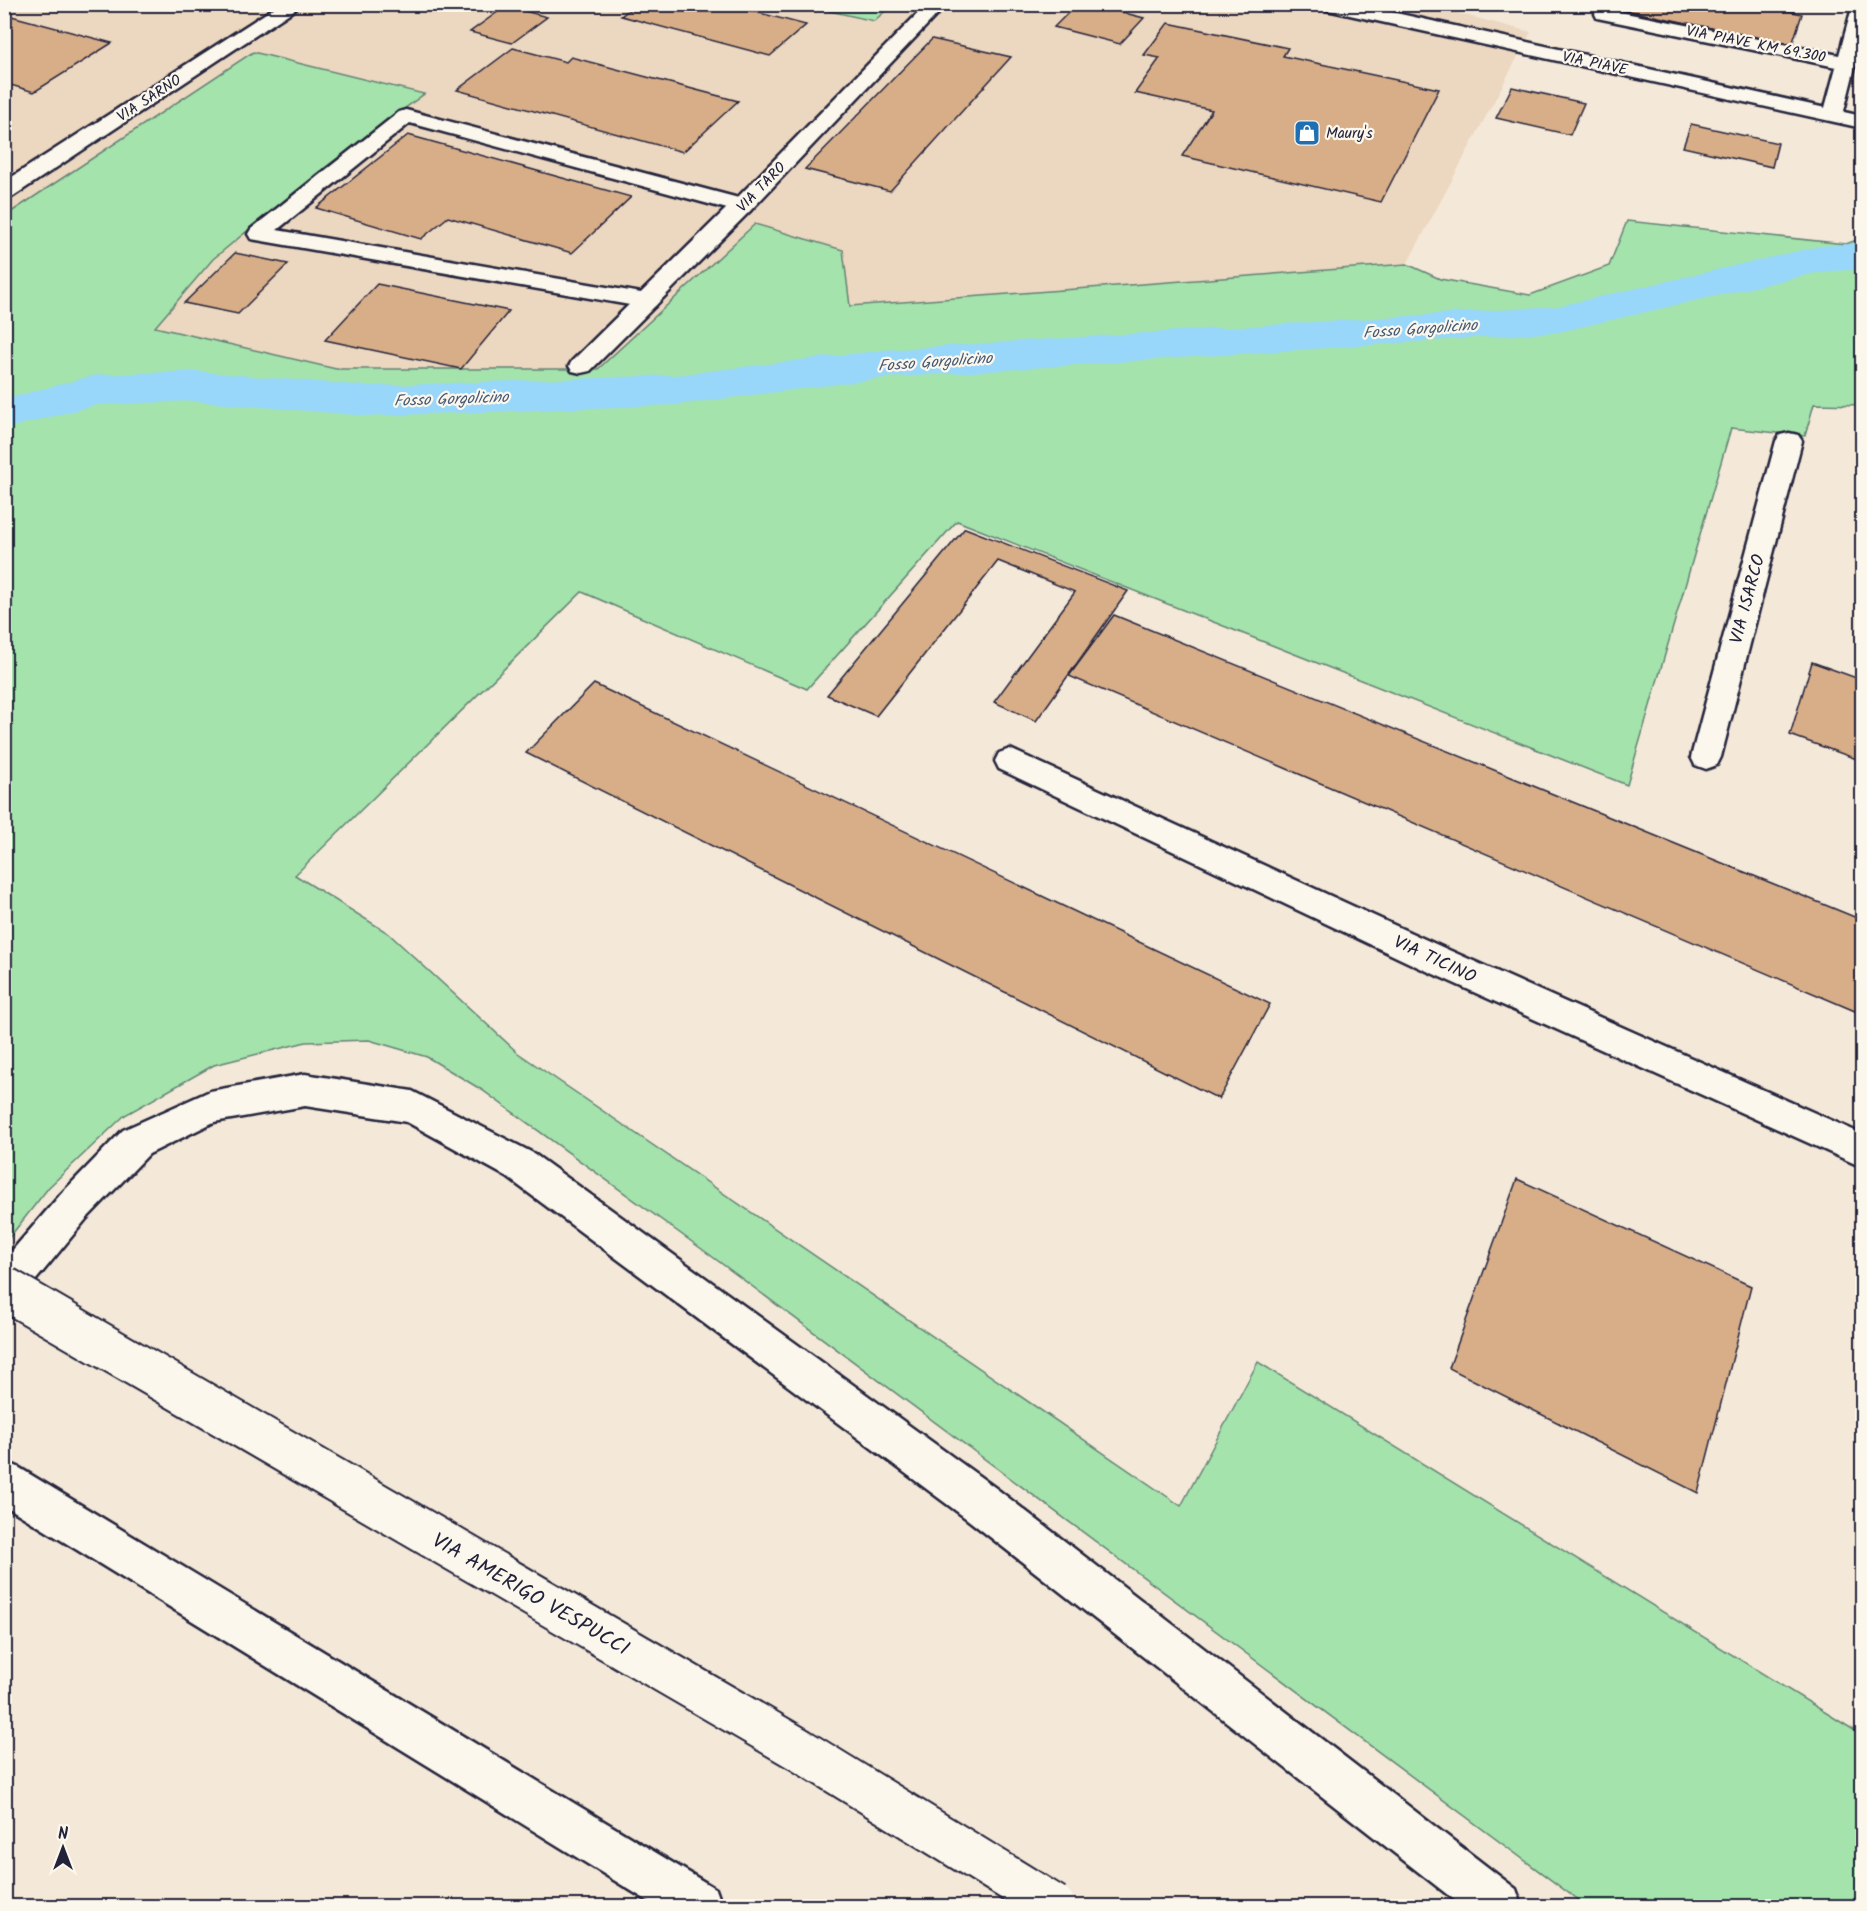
<svg xmlns="http://www.w3.org/2000/svg" width="1867" height="1911" viewBox="0 0 1867 1911" font-family="Kalam,sans-serif">
<style>
.built{fill:#ecd7c0}
.green{fill:#a4e3ac;stroke:#638274;stroke-width:1.5}
.lines{fill:none;stroke-linecap:round;stroke-linejoin:round}
.canal{fill:#98d7f9;fill-rule:evenodd}
.building{fill:#d8ae89;stroke:#22223b;stroke-width:1.5}
.lane-casing{stroke:#22223b;stroke-width:5}
.street-casing{stroke:#22223b;stroke-width:5}
.secondary-casing{stroke:#22223b;stroke-width:5}
.lane{fill:#fbf7ec;fill-rule:evenodd}
.street{fill:#fbf7ec;fill-rule:evenodd}
.secondary{fill:#fbf7ec;fill-rule:evenodd}
.secondary-bridge-casing{stroke:#22223b;stroke-width:46;stroke-linecap:butt}
.secondary-bridge{stroke:#fbf7ec;stroke-width:42}
.labels{text-anchor:middle;stroke-width:4.5;stroke-linejoin:round;paint-order:stroke}
.far-street-label{font-size:15px;fill:#22223b;stroke:#fbf7ec}
.far-poi-label{font-size:15px;fill:#22223b;stroke:#fbf7ec;text-anchor:start}
.far-water-label{font-size:16px;font-style:italic;fill:#455874;stroke:#fbf7ec}
.street-label{font-size:18px;fill:#22223b;stroke:#fbf7ec}
.near-street-label{font-size:21px;fill:#22223b;stroke:#fbf7ec}
</style>
<rect width="100%" height="100%" fill="#f4e8d8"/>
<filter id="ink" filterUnits="userSpaceOnUse"><feTurbulence type="fractalNoise" baseFrequency=".0167" numOctaves="2"/><feDisplacementMap in="SourceGraphic" scale="12" xChannelSelector="R" yChannelSelector="G"/><feConvolveMatrix kernelMatrix="1 2 1 2 8 2 1 2 1" color-interpolation-filters="sRGB"/></filter>
<g filter="url(#ink)">
<!-- built -->
<path class="built" d="M 1421,4 L 1531,32 L 1407,264 L 849,306 L 755,224 L 598,369 L 336,369 L 154,327 L 213,259 L 323,169 L 424,94 L 253,53 L 5,216 L 5,5 Z"/>
<!-- green -->
<g class="green">
<path d="M 803,5 L 892,5 L 874,21 Z"/>
<path d="M 253,52 L 424,94 L 323,169 L 213,259 L 155,327 L 336,369 L 598,369 L 755,224 L 843,250 L 850,306 L 1407,264 L 1440,279 L 1530,295 L 1609,266 L 1627,221 L 1846,244 L 1862,238 L 1862,405 L 1814,404 L 1805,436 L 1731,428 L 1627,785 L 957,521 L 807,689 L 582,592 L 295,875 L 388,933 L 518,1053 L 1181,1506 L 1258,1362 L 1862,1735 L 1862,1906 L 1586,1906 L 710,1255 L 482,1090 L 427,1057 L 369,1040 L 306,1042 L 214,1065 L 125,1115 L 49,1187 L 5,1243 L 5,216 Z"/>
</g>
<g class="lines">
<!-- canal -->
<path class="canal" d="M 1862,243 L 1862,269 L 1820,272 L 1559,332 L 884,378 L 675,405 L 367,416 L 193,401 L 96,405 L 4,429 L 4,399 L 96,375 L 193,371 L 367,386 L 675,375 L 884,350 L 1559,306 L 1820,246 Z"/>
</g>
<!-- building -->
<g class="building">
<path d="M 637,4 L 725,4 L 806,25 L 770,56 L 621,16 Z"/>
<path d="M 1077,4 L 1090,4 L 1144,18 L 1120,44 L 1054,27 Z"/>
<path d="M 1617,4 L 1776,4 L 1775,8 L 1802,14 L 1792,45 L 1616,8 Z"/>
<path d="M 506,6 L 547,17 L 512,43 L 470,32 Z"/>
<path d="M 4,14 L 112,43 L 34,92 L 4,83 Z"/>
<path d="M 1168,23 L 1288,48 L 1283,56 L 1439,89 L 1381,202 L 1182,156 L 1212,110 L 1135,93 L 1160,58 L 1144,55 Z"/>
<path d="M 932,39 L 1011,57 L 890,191 L 805,169 Z"/>
<path d="M 513,48 L 566,62 L 571,57 L 738,101 L 683,152 L 457,90 Z"/>
<path d="M 1512,87 L 1584,103 L 1570,135 L 1496,118 Z"/>
<path d="M 1691,124 L 1778,143 L 1772,167 L 1683,147 Z"/>
<path d="M 408,135 L 631,197 L 572,253 L 448,217 L 421,239 L 316,208 Z"/>
<path d="M 235,253 L 288,264 L 238,314 L 184,303 Z"/>
<path d="M 377,284 L 509,311 L 461,369 L 325,340 Z"/>
<path d="M 965,528 L 1128,591 L 1036,721 L 994,702 L 1075,592 L 998,561 L 876,716 L 827,695 Z"/>
<path d="M 1114,615 L 1862,920 L 1862,1014 L 1069,676 Z"/>
<path d="M 1812,662 L 1862,680 L 1862,761 L 1790,735 Z"/>
<path d="M 594,684 L 1270,1004 L 1219,1099 L 526,753 Z"/>
<path d="M 1517,1179 L 1751,1286 L 1698,1493 L 1449,1368 Z"/>
</g>
<g class="lines">
<!-- lane casing -->
<g class="lane-casing">
<g id="lane">
<path d="M 1598,4 L 1617,4 L 1615,11 L 1839,55 L 1853,4 L 1862,4 L 1862,39 L 1843,115 L 1840,119 L 1826,119 L 1823,115 L 1836,67 L 1597,18 L 1595,14 Z"/>
<path d="M 406,110 L 750,201 L 753,206 L 750,211 L 742,213 L 410,123 L 277,230 L 647,294 L 655,296 L 659,301 L 655,306 L 647,308 L 251,239 L 248,234 L 251,229 L 399,112 Z"/>
<path d="M 305,1074 L 412,1091 L 533,1153 L 997,1489 L 1516,1889 L 1522,1906 L 1462,1906 L 967,1519 L 507,1177 L 407,1122 L 305,1106 L 214,1122 L 149,1154 L 87,1218 L 17,1303 L 4,1308 L 4,1260 L 61,1194 L 123,1130 L 210,1091 Z"/>
</g>
</g>
<!-- street casing -->
<g class="street-casing">
<g id="street">
<path d="M 280,4 L 303,4 L 12,197 L 4,198 L 4,182 Z"/>
<path d="M 927,4 L 947,4 L 750,211 L 590,371 L 581,373 L 572,371 L 569,366 L 572,361 L 734,201 Z"/>
<path d="M 1789,433 L 1798,435 L 1802,441 L 1721,757 L 1717,765 L 1706,769 L 1695,765 L 1691,757 L 1776,441 L 1780,435 Z"/>
<path d="M 1010,749 L 1442,947 L 1862,1134 L 1862,1167 L 1418,967 L 999,769 L 995,761 L 999,753 Z"/>
</g>
</g>
<!-- secondary casing -->
<g class="secondary-casing">
<g id="secondary">
<path d="M 1318,4 L 1355,4 L 1862,116 L 1862,128 L 1327,10 Z"/>
<path d="M 4,1461 L 18,1467 L 716,1889 L 722,1906 L 656,1906 L 4,1505 Z"/>
</g>
</g>
<!-- lane -->
<use href="#lane" class="lane"/>
<!-- street -->
<use href="#street" class="street"/>
<!-- secondary -->
<use href="#secondary" class="secondary"/>
<!-- secondary-bridge casing -->
<g class="secondary-bridge-casing">
<path id="secondary-bridge" d="M 4,1288 L 800,1750 L 1054,1906"/>
</g>
<!-- secondary-bridge -->
<use href="#secondary-bridge" class="secondary-bridge"/>
</g>
</g>
<!-- icons -->
<defs>
<g id="shop-square" transform="scale(1.35)"><rect x="-9" y="-9" width="18" height="18" rx="4" fill="#1f6fb2" stroke="#fbf7ec"/><path d="M-5-2.5h2.3a2.7 3.5 0 0 1 5.4 0H5L5.5 6h-11ZM-1.5-2.5h3a1.5 2.3 0 0 0-3 0Z" fill="#fff"/></g>
</defs>
<g fill-rule="evenodd">
<use href="#shop-square" x="1307" y="133"/>
</g>
<g class="labels">
<!-- far-street labels -->
<g class="far-street-label">
<text transform="translate(1756 44) rotate(11)" y="5">VIA PIAVE KM 69.300</text>
<text transform="translate(1595 63) rotate(12)" y="5">VIA PIAVE</text>
<text transform="translate(149 98) rotate(-33)" y="5">VIA SARNO</text>
<text transform="translate(761 187) rotate(-46)" y="5">VIA TARO</text>
</g>
<!-- far-poi labels -->
<g class="far-poi-label">
<text x="1326" y="138">Maury's</text>
</g>
<!-- far-water labels -->
<g class="far-water-label">
<text transform="translate(1420 328) rotate(-4)" y="6">Fosso Gorgolicino</text>
<text transform="translate(935 361) rotate(-4)" y="6">Fosso Gorgolicino</text>
<text transform="translate(451 398) rotate(-2)" y="6">Fosso Gorgolicino</text>
</g>
<!-- street labels -->
<g class="street-label">
<text transform="translate(1747 599) rotate(-75)" y="6">VIA ISARCO</text>
<text transform="translate(1435 959) rotate(25)" y="6">VIA TICINO</text>
</g>
<!-- near-street labels -->
<g class="near-street-label">
<text transform="translate(531 1594) rotate(30)" y="7">VIA AMERIGO VESPUCCI</text>
</g>
</g>
<!-- margin -->
<rect width="1867" height="1911" fill="none" stroke="#fbf7ec" stroke-width="24"/>
<rect x="12" y="12" width="1843" height="1887" fill="none" stroke="#22223b" stroke-width="2" filter="url(#ink)"/>
<!-- north arrow -->
<g transform="translate(63 1848)" stroke="#fbf7ec" stroke-width="4.5" paint-order="stroke">
<path d="M0-4.5L10 22L0 15L-10 22Z" fill="#22223b"/>
<text y="-9" font-size="16" font-weight="bold" text-anchor="middle" fill="#22223b">N</text>
</g>
</svg>
